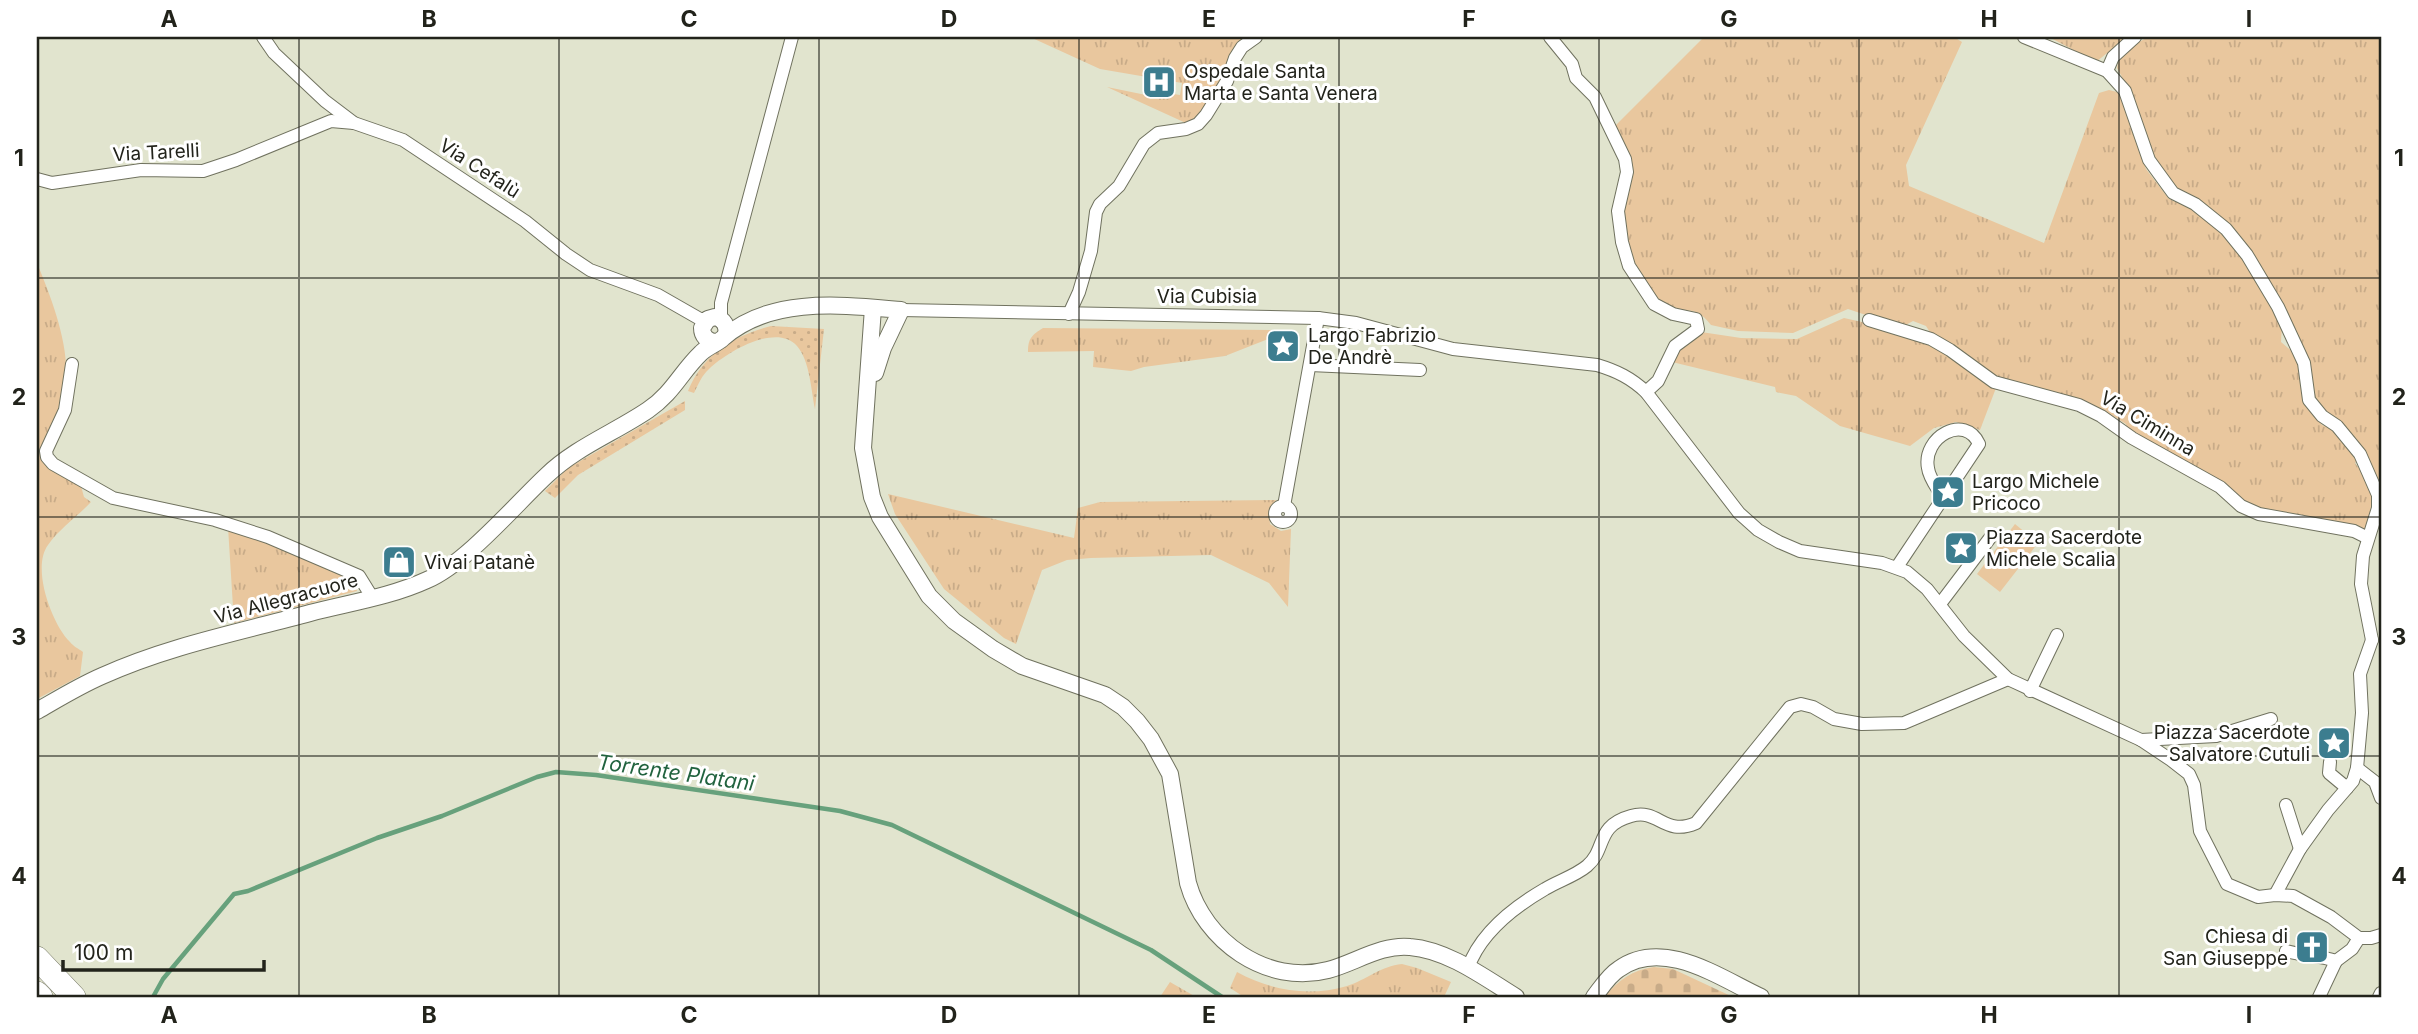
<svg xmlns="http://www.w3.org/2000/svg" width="2418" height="1034" viewBox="0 0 2418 1034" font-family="Inter,sans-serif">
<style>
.grass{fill:url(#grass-tufts)}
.cemetery{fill:url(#cemetery-stones)}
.garden{fill:url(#garden-dots)}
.pitch{fill:#e9c79e}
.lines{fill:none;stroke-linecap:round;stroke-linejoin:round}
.stream{stroke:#67a17c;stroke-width:4.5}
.minor-casing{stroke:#70725f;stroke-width:14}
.tertiary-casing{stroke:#70725f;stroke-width:18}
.motorway-casing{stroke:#70725f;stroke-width:24}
.minor{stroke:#fff;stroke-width:12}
.tertiary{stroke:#fff;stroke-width:16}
.motorway{stroke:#fff;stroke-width:23}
.grid{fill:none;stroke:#22231b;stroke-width:2;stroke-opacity:0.55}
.labels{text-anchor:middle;stroke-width:6;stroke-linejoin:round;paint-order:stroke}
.poi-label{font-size:19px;fill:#22231b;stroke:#fff;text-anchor:start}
.street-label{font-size:19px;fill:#22231b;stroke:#fff}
.water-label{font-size:21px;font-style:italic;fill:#21633f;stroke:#fff}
.neatline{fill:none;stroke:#22231b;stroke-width:2.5}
.grid-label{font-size:23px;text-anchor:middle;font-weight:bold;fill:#22231b}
</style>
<defs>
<pattern id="grass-tufts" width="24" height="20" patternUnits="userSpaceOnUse" patternTransform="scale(1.75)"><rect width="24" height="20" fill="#e9c79e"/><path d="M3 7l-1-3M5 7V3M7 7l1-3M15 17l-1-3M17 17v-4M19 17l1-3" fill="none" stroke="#c8ab88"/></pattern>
<pattern id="cemetery-stones" width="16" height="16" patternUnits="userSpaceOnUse" patternTransform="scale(1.75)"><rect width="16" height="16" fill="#e9c79e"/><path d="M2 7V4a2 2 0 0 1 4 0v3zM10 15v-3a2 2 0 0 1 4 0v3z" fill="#c8ab88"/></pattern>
<pattern id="garden-dots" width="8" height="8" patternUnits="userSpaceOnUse" patternTransform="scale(1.75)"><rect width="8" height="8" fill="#e9c79e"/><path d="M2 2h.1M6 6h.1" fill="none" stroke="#c8ab88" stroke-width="1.8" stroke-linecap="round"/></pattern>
</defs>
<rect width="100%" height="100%" fill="#e1e4ce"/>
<!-- grass -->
<g class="grass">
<path d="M 1030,37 L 1250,37 L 1202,114 L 1188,124 L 1107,87 L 1146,95 L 1148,90 L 1180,95 L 1182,83 L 1100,69 Z"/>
<path d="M 1704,37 L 1954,37 L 1962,42 L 1906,165 L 1909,186 L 2044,243 L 2099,93 L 2109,90 L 2121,93 L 2146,169 L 2169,199 L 2193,209 L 2222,232 L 2244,260 L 2282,325 L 2281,342 L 2294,353 L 2301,370 L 2306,405 L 2322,425 L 2333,429 L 2358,459 L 2355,463 C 2375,489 2375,500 2365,529 L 2246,505 L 2127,431 L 2126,424 L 2113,416 L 2005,382 L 1933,337 L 1926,326 L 1913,321 L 1902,327 L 1848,309 L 1793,333 L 1738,331 L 1711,325 C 1692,299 1677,319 1661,303 C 1638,281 1624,247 1623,216 C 1623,206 1627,195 1626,184 C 1624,165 1618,145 1615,126 Z"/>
<path d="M 2049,37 L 2127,37 L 2096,62 Z"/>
<path d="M 2151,37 L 2381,37 L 2381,490 L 2315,402 L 2274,290 L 2242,238 L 2231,226 L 2205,206 L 2179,192 L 2155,162 L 2132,95 L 2117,68 C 2119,54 2138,40 2151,37 Z"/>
<path d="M 37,263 C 51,297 69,343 66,380 C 65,405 51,429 41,452 L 81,486 L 84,497 L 91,502 C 78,516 59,529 48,545 C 31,568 52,624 70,642 C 73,646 79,649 83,652 L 80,676 L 37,699 L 37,401 L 39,387 Z"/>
<path d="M 1844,318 L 1862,322 L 1933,344 L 1996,388 L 1980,430 L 1956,422 L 1934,428 L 1910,446 L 1840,426 L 1796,396 L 1776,392 L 1775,387 L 1672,362 L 1677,352 L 1701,332 L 1741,338 L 1797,339 Z"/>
<path d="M 1043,328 L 1277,330 L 1278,335 L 1225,356 L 1144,367 L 1131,371 L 1093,367 L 1094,351 L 1028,352 C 1028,338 1032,335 1043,328 Z"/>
<path d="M 888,494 L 1074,538 L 1078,508 L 1100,502 L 1276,500 L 1269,510 L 1270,524 L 1281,531 L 1291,529 L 1288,607 L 1269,583 L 1211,555 L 1091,558 L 1067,560 L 1042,570 L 1016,644 L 1004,638 L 944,589 L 895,514 Z"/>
<path d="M 228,527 L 355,579 L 357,591 L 234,623 Z"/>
<path d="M 1402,964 L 1417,968 L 1451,982 L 1444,997 L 1244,997 L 1230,988 L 1237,972 C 1272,991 1309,997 1347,986 C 1366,980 1381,966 1402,964 Z"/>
<path d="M 1170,982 L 1196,997 L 1160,997 Z"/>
</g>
<!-- cemetery -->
<path class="cemetery" d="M 1654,967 L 1673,969 L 1733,997 L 1604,997 C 1619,980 1632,970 1654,967 Z"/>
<!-- garden -->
<g class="garden">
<path d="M 771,326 L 824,329 L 815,409 C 811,390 810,361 797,346 C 776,322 726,353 709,369 C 702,375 698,385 694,393 L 688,391 C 703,354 733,336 771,326 Z"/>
<path d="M 685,401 L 685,410 L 578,475 L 555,498 L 545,491 L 568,468 Z"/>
</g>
<!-- pitch -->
<path class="pitch" d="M 2015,524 L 2038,543 L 2000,592 L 1977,574 Z"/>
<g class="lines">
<!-- stream -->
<path class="stream" d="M 153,997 L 163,979 L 234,894 L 248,891 L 377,838 L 442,816 L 537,777 L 556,772 L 596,775 L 840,811 L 892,825 L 1151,950 L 1222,997"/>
<!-- minor casing -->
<g class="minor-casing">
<g id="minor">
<path d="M 263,37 L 274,53 L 325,101 L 354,123 L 403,140 L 525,221 L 566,254 L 590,270 L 658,295 L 700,319 L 708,319"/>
<path d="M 1550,37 L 1572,64 L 1576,78 L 1595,97 L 1625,159 L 1627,172 L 1618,211 L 1622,242 L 1629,266 L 1654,304 L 1673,314 L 1696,319 L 1698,329 L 1675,346 L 1658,381 L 1646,392"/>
<path d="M 2024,37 L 2107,71 L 2125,91 L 2149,160 L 2173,193 L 2195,204 L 2226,229 L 2247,255 L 2278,307 L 2304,363 L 2309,400 L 2322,416 L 2337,426 L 2360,454 L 2378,495 L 2378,508 L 2363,556 L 2361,584 L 2372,640"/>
<path d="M 2107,71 L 2113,57 L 2135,37"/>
<path d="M 37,179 L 52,183 L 141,170 L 203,171 L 236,160 L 331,121 L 354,123"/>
<path d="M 901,310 L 1318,318 L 1356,323 L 1453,349 L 1597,365 C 1617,371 1631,378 1646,392 L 1739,513 L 1758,530 L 1779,542 L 1800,551 L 1882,563 L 1907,572 L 1927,589 L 1964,636 L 2008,679 L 2141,740 L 2171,760 L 2189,774 L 2194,785 L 2200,831 L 2227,884 L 2258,897 L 2275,895 L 2293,896 L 2331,917 L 2359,938 L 2371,938 L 2381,935"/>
<path d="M 1069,314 L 1079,292 L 1091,251 L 1096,212 L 1100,204 L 1119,186 L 1144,144 L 1158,133 L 1186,129 L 1198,124 L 1206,115 L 1227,81 L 1235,58 L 1242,47 L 1256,37"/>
<path d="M 721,319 L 721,303 L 792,37"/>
<path d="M 1869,320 L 1931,339 L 1950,350 L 1994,382 L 2079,405 L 2101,416 L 2132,438 L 2220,487 L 2241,506 L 2259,514 L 2354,531 L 2368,538"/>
<path d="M 72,364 L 65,410 L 46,451 L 47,457 L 53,464 L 113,498 L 215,520 L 268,537 L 359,576 L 372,597"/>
<path d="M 1310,365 L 1420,370"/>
<path d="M 1284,506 L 1318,318"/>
<circle cx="1283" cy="514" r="8"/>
<path d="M 1897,567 L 1979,444 C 1965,413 1922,437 1928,468 C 1929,478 1938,489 1943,498"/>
<path d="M 1940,604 L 1993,534"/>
<path d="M 2030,691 L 2057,635"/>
<path d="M 2141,740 L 2216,736 L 2271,719"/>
<path d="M 2330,762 L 2329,773 L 2347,788"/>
<path d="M 2357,768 L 2375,782 L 2381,798"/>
<path d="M 2286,805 L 2300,849"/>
<path d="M 2275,895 L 2300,849 L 2328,810 L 2353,781 L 2357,768 L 2362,713 L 2360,674 L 2372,640"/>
<path d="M 2286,951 C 2303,956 2319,955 2336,961"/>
<path d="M 2336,961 L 2352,949 L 2359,938"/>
<path d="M 1468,968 C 1480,934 1514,907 1545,889 C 1558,881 1575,876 1587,866 C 1607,849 1595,826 1631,816 C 1659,808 1664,837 1696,823 L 1790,707 L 1801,704 L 1813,707 L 1834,719 L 1862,724 L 1904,723 L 2008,679"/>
<path d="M 2319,997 L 2336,961"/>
<path d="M 2379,997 L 2381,993"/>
</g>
</g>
<!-- tertiary casing -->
<g class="tertiary-casing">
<g id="tertiary">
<path d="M 873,308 L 863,448 L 872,497 L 880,517 L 929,596 L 954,621 L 993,649 L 1022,666 L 1105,695 L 1123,707 L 1137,721 L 1151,739 L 1170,774 L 1188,883 C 1204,941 1267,986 1328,970 C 1355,963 1381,944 1410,947 C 1448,950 1485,978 1516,997"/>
<path d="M 715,342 C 707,341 702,336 702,328 L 708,319 L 715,317 C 724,319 728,326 726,335"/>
<path d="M 37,711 C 58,699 79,686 102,676 C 168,646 240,632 310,613 C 348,603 390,597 427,580 C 466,563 514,506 546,476 C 576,447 614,433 648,410 C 673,393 681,372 701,353 C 708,346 717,344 723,338 C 771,296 842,305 901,310 L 883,348 L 875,373"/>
<path d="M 1594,997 C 1601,988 1609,975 1619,969 C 1663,937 1720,978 1761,997"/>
</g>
</g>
<!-- motorway casing -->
<g class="motorway-casing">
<g id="motorway">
<path d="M 37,958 L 74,997"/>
<path d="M 37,993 L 41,997"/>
</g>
</g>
<!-- minor -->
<use href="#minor" class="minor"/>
<!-- tertiary -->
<use href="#tertiary" class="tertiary"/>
<!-- motorway -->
<use href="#motorway" class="motorway"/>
</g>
<!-- grid -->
<path class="grid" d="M 299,37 L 299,997M 559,37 L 559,997M 819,37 L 819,997M 1079,37 L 1079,997M 1339,37 L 1339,997M 1599,37 L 1599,997M 1859,37 L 1859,997M 2119,37 L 2119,997M 37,278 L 2381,278M 37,517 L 2381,517M 37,756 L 2381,756"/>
<!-- icons -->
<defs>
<g id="hospital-square" transform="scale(1.75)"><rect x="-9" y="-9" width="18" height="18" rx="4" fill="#3c7d8f" stroke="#fff"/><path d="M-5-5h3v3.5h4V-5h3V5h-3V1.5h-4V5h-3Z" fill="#fff"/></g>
<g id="sight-square" transform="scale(1.75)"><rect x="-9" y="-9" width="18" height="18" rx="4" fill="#3c7d8f" stroke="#fff"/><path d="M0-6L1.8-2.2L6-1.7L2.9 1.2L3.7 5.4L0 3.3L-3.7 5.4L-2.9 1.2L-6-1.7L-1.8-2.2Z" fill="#fff"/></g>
<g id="shop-square" transform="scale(1.75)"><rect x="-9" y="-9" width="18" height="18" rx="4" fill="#3c7d8f" stroke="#fff"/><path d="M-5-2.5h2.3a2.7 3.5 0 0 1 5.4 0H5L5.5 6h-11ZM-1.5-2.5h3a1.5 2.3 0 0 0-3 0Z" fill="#fff"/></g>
<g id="church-square" transform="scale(1.75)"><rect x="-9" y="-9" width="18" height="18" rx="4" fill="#3c7d8f" stroke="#fff"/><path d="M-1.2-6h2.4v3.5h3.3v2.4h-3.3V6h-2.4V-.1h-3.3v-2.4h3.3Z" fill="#fff"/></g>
</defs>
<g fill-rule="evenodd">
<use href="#hospital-square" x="1159" y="82"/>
<use href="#sight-square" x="1283" y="346"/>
<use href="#sight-square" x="1948" y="492"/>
<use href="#sight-square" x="1961" y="548"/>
<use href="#shop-square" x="399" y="562"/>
<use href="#sight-square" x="2334" y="743"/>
<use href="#church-square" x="2312" y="947"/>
</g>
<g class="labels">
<!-- poi labels -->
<g class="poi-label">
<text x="1184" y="78">Ospedale Santa<tspan x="1184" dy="22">Marta e Santa Venera</tspan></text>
<text x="1308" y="342">Largo Fabrizio<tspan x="1308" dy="22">De Andrè</tspan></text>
<text x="1972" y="488">Largo Michele<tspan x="1972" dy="22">Pricoco</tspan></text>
<text x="1986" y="544">Piazza Sacerdote<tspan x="1986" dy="22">Michele Scalia</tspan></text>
<text x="424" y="569">Vivai Patanè</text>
<text x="2310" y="739" text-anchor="end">Piazza Sacerdote<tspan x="2310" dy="22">Salvatore Cutuli</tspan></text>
<text x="2288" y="943" text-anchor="end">Chiesa di<tspan x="2288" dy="22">San Giuseppe</tspan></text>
</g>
<!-- street labels -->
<g class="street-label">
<text transform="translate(156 152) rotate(-3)" y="7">Via Tarelli</text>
<text transform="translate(480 168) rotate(33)" y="7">Via Cefalù</text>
<text x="1207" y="303">Via Cubisia</text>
<text transform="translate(2148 423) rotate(31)" y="7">Via Ciminna</text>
<text transform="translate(286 598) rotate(-15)" y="7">Via Allegracuore</text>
</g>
<!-- water labels -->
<g class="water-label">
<text transform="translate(676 773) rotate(8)" y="7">Torrente Platani</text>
</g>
</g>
<!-- border -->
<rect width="2418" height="1034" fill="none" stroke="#ffffff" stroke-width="77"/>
<!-- scale -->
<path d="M63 960v10h201v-10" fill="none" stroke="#22231b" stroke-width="3.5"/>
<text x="74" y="960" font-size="21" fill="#22231b" stroke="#ffffff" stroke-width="5" paint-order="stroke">100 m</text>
<rect x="38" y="38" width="2342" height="958" class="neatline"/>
<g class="grid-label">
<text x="169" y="27">A</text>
<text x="429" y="27">B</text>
<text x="689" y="27">C</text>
<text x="949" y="27">D</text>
<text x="1209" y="27">E</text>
<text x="1469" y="27">F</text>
<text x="1729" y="27">G</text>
<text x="1989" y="27">H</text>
<text x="2249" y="27">I</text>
<text x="19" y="166">1</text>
<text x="2399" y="166">1</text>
<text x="19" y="405">2</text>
<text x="2399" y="405">2</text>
<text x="19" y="645">3</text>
<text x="2399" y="645">3</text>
<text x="19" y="884">4</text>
<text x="2399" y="884">4</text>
<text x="169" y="1023">A</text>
<text x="429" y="1023">B</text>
<text x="689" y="1023">C</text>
<text x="949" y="1023">D</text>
<text x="1209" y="1023">E</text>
<text x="1469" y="1023">F</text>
<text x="1729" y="1023">G</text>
<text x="1989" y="1023">H</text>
<text x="2249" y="1023">I</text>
</g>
</svg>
